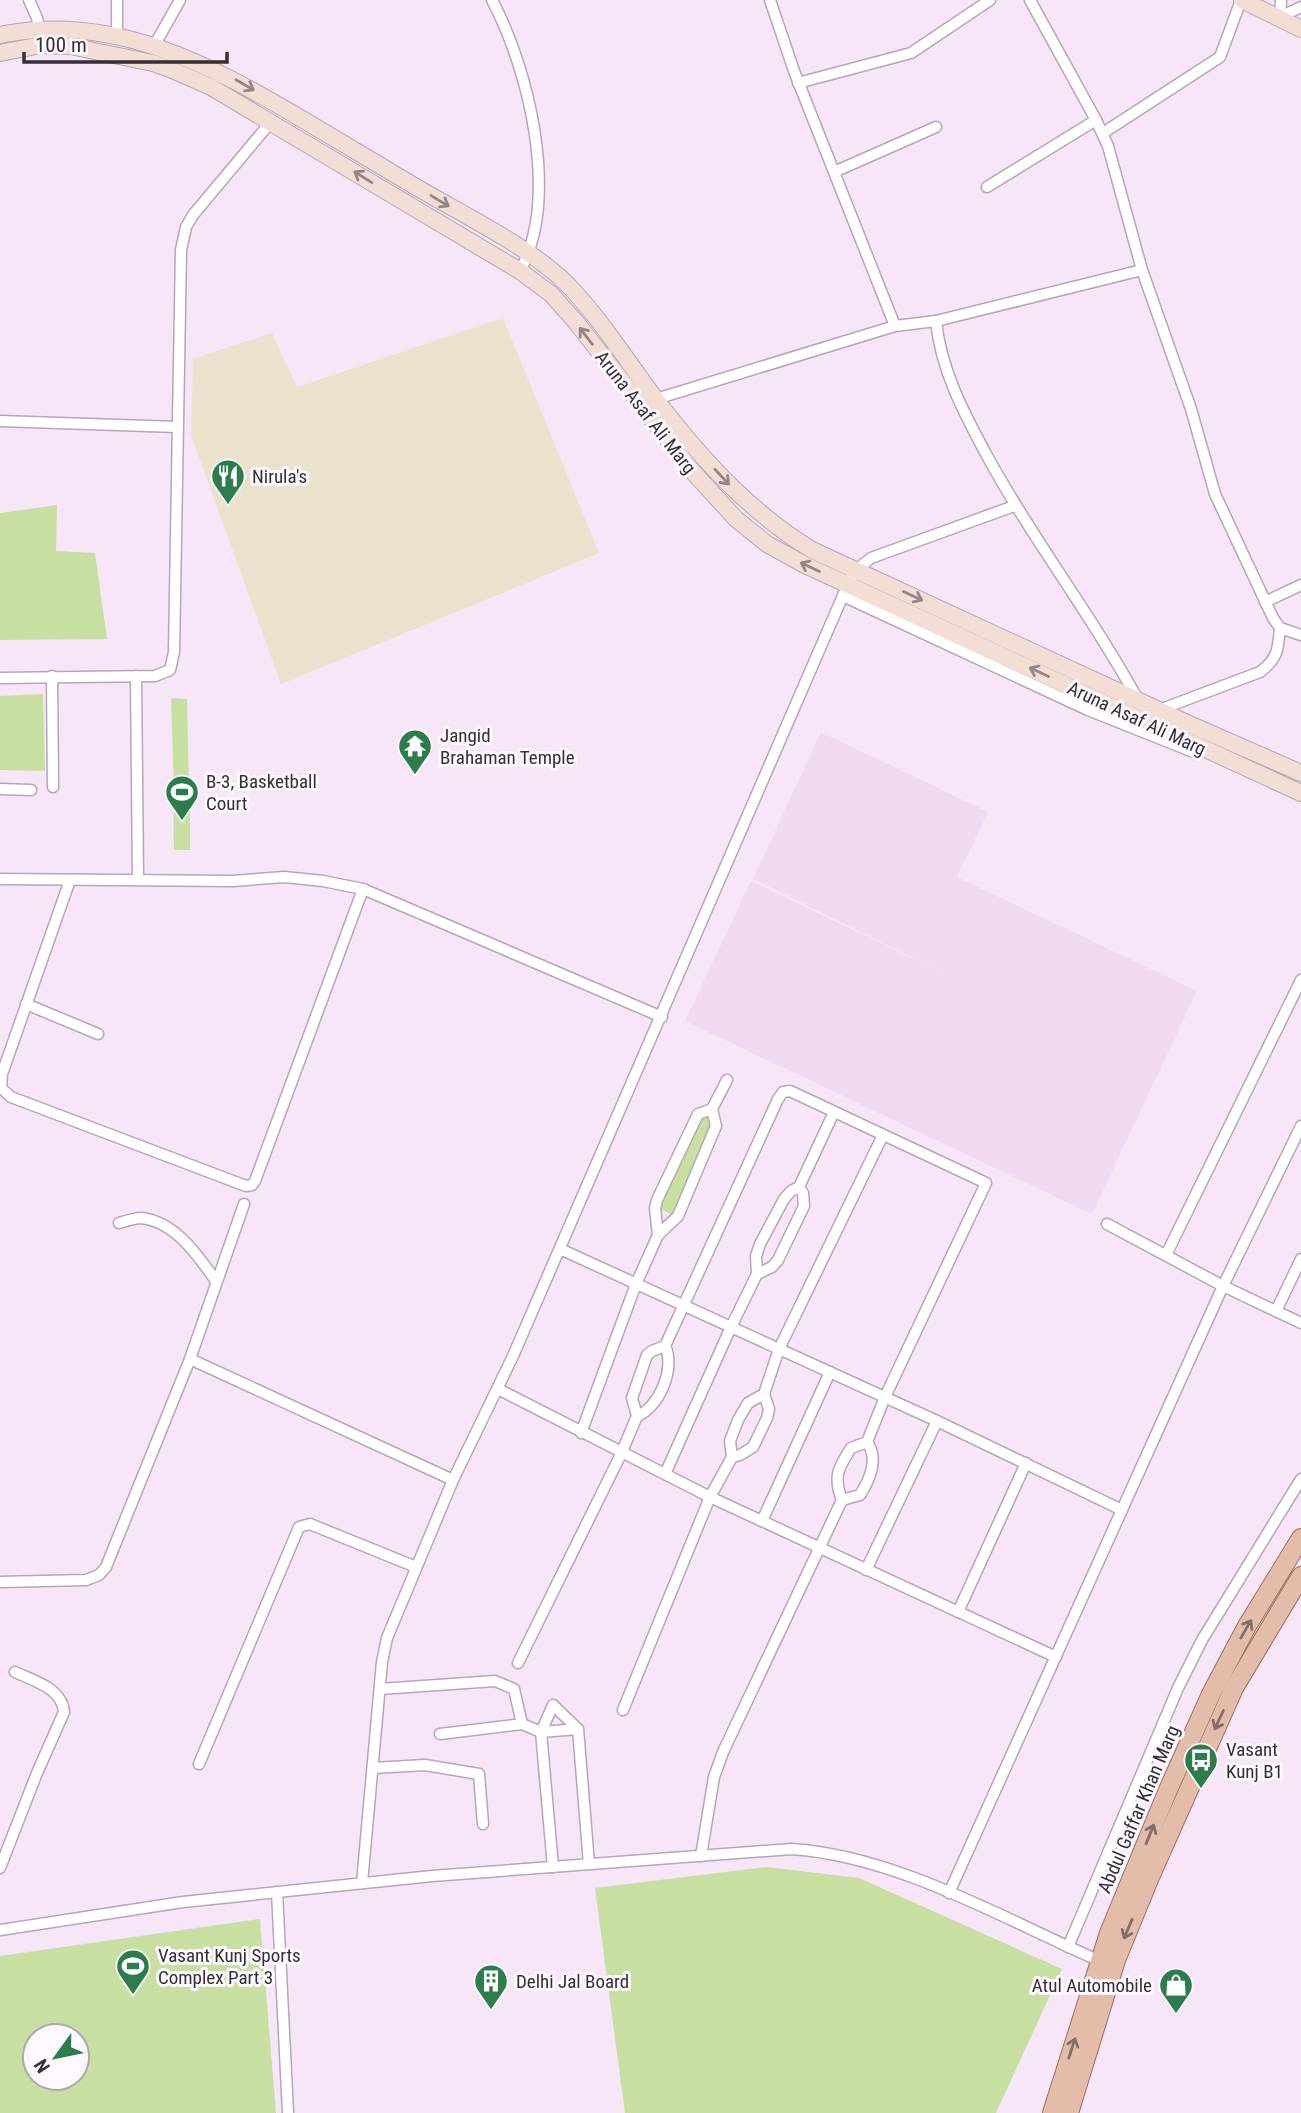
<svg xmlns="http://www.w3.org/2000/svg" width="1301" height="2113" viewBox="0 0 1301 2113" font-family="'Roboto Condensed',sans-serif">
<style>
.built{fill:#f0daf2}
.industrial{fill:#eae2cc}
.green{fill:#c8dfa2;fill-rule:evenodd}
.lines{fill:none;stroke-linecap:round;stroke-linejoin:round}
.street-casing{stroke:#b6a6b7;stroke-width:13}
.secondary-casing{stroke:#b6a6b7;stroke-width:18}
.primary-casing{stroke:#9b6e5d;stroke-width:20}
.street{stroke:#fff;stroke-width:10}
.secondary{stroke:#f2ded5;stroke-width:16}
.primary{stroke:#e4bcaa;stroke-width:18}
.oneway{stroke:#948686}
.oneway2{stroke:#846e6a}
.labels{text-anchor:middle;stroke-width:6;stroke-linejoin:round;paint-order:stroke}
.street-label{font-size:19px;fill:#352f36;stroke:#fdf7fe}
.poi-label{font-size:19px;fill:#352f36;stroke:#fdf7fe;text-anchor:start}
</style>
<rect width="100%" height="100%" fill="#f6e6f8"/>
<!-- built -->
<path class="built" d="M 821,732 L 988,812 L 957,877 L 1197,991 L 1092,1214 L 685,1021 L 751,881 L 958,980 L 753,879 Z"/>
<!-- industrial -->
<path class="industrial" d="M 503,318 L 599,553 L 281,684 L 191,435 L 193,359 L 272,333 L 297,387 Z"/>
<!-- green -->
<g class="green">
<path d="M 57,505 L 56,551 L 95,553 L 107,639 L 0,640 L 0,513 Z"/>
<path d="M 43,694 L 45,771 L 0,770 L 0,696 Z"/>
<path d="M 171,698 L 187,699 L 189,791 L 174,789 Z"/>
<path d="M 173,792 L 190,793 L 190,850 L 174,850 Z"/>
<path d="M 709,1103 L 712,1124 L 672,1215 L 657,1207 Z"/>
<path d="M 766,1867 L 859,1878 L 1062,1969 L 996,2113 L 625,2113 L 595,1888 Z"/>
<path d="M 260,1919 L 276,2113 L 0,2113 L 0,1956 ZM 35,2036 L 77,2036 L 77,2078 L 35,2078 Z"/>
</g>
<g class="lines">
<!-- street casing -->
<g class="street-casing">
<g id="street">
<path d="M 29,0 L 37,18 L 40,34"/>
<path d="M 117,0 L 117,37"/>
<path d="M 492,0 C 529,70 560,197 520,271"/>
<path d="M 770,0 L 794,71 L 895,326"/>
<path d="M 1030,0 L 1096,120 L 1108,146 L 1142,270 L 1191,409 L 1215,494 L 1273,618 L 1280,628 L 1301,635"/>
<path d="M 1280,17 L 1301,7"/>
<path d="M 1280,17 L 1281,0"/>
<path d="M 154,46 L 180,0"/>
<path d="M 798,83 L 911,53 L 990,0"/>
<path d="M 1103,133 L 1220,57 L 1241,0"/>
<path d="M 834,172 L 936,127"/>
<path d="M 987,187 L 1096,120"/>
<path d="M 656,399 L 895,326 L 936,321"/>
<path d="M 0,421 L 177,427"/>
<path d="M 843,596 L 1088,710 L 1196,753"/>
<path d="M 1265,602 L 1301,585"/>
<path d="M 52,676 L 53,787"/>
<path d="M 136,676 L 138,880"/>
<path d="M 0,678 L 155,676 L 170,670 L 174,652 L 181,250 L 186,227 L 193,215 L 270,123"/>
<path d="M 1138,700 C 1092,615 1032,539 986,454 C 963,411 941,370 936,321 L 1142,270"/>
<path d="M 1159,710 L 1260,672 C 1278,658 1278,650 1280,628"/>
<path d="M 0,789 L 31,790"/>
<path d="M 0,879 L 233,881 L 284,877 L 323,881 L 363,889 L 662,1017"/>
<path d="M 70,880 L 2,1074 L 1,1088 L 11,1097 L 246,1186 L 252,1185 L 255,1181 L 363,889"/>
<path d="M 26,1004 L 98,1034"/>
<path d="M 119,1223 C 126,1221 135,1218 141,1218 C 175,1221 199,1257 216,1281"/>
<path d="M 1107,1224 L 1223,1286 L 1301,1323"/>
<path d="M 658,1235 L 655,1208 L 657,1200 L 698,1114 L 712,1109"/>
<path d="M 560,1249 L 937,1421 L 1122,1510"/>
<path d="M 1166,1255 L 1301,980"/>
<path d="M 757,1274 L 772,1267 L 778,1260 L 804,1206 L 803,1193 L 799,1187"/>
<path d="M 1276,1311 L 1301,1259"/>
<path d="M 190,1359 L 453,1480"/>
<path d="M 498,1389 L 710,1497 L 1056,1657"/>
<path d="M 637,1416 C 659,1408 676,1368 665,1346"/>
<path d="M 581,1433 L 636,1284 L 658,1235 L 678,1216 L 716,1126 L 712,1109 L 727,1080"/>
<path d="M 732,1457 L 740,1455 L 753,1447 L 767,1418 L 769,1409 L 764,1394 L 779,1349 L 883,1135"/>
<path d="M 665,1474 L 731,1327 L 757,1274 L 756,1256 L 760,1244 L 784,1199 L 791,1191 L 799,1187 L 834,1112"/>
<path d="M 842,1500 L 860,1495 C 870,1479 879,1459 867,1442"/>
<path d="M 762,1521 L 830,1372"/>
<path d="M 866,1570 L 937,1421"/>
<path d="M 0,1582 L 86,1580 L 99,1575 L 106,1567 L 190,1359 L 244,1204"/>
<path d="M 958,1612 L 1026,1463"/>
<path d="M 518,1663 L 621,1454 L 637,1416 L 632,1398 L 647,1355 L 652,1351 L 665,1346 L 778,1099 L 783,1092 L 790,1091 L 986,1183 L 885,1397 L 867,1442 L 851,1448 C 838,1468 833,1477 842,1500 L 723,1752 L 714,1777 L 701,1856"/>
<path d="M 380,1689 L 495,1681 L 514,1689 L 522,1724"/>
<path d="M 623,1710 L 710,1497 L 732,1457 L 730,1441 L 738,1420 L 748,1403 L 764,1394"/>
<path d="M 440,1734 L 522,1724 L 541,1732 L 578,1729"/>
<path d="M 199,1764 L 299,1527 L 310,1524 L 416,1567"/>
<path d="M 373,1768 L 425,1765 L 479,1774 L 483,1824"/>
<path d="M 553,1867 L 541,1732 L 553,1705 L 578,1729 L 589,1864"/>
<path d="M 0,1868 L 37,1773 L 64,1712 C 62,1688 34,1681 15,1672"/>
<path d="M 362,1883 L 382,1662 L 387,1638 L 453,1480 L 513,1356 L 848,584 L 856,570 L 871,558 L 1014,506"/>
<path d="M 277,1892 L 288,2113"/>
<path d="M 949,1893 L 1223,1286 L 1301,1126"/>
<path d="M 0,1930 L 183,1902 L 432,1876 L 792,1849 C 897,1856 1004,1919 1100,1961"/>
<path d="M 1068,1947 L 1178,1688 L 1202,1640 L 1301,1479"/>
</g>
</g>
<!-- secondary casing -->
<g class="secondary-casing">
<g id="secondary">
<path d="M 1242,0 L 1301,29"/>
<path d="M 0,35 C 112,12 209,64 302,119 C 340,142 378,164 416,187 C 462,214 530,247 567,284 C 604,322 631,368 664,410 C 707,465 752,513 812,550 L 1189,724 L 1301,773"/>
<path d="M 0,53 L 42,45 L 70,46 L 153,63 L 170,69 L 211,87 L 520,271 L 551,294 L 576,322 L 693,472 L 736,519 L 767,544 L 805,565 L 1301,793"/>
</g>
</g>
<!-- primary casing -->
<g class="primary-casing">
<g id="primary">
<path d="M 1052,2113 L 1109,1933 L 1168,1790 L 1211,1694 L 1247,1626 L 1301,1538"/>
<path d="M 1069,2113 L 1116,1960 L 1150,1877 L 1234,1688 L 1301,1576"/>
</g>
</g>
<!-- street -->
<use href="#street" class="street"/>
<!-- secondary -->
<use href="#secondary" class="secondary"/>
<!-- primary -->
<use href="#primary" class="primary"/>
</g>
<!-- one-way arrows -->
<defs><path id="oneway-shaft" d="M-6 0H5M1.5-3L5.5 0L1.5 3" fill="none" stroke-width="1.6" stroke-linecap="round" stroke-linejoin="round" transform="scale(1.75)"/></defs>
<g class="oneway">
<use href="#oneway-shaft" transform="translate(245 85) rotate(30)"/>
<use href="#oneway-shaft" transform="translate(363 177) rotate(-148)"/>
<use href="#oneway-shaft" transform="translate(440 201) rotate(31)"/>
<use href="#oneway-shaft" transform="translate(586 336) rotate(-128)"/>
<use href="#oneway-shaft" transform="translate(722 477) rotate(47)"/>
<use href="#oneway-shaft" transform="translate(810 567) rotate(-155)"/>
<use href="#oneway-shaft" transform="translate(913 596) rotate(25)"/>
<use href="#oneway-shaft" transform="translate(1039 672) rotate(-155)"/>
</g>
<g class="oneway2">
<use href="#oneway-shaft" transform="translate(1246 1629) rotate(-60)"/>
<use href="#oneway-shaft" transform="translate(1219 1720) rotate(115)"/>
<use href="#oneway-shaft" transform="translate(1150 1834) rotate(-68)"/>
<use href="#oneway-shaft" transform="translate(1128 1929) rotate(113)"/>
<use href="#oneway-shaft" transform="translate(1072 2048) rotate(-72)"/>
</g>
<!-- icons -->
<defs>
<g id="restaurant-pin" transform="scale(1.75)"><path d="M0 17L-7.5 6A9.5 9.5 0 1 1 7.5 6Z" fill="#2c7c4c" stroke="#fdf7fe"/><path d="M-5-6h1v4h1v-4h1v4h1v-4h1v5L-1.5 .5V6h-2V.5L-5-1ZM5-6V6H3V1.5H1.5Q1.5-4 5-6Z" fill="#fff"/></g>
<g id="temple-pin" transform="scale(1.75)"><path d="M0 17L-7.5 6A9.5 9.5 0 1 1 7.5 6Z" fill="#2c7c4c" stroke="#fdf7fe"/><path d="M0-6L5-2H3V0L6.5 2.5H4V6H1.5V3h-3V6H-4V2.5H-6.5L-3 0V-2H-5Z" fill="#fff"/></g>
<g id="stadium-pin" transform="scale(1.75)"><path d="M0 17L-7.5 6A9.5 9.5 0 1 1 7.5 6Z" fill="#2c7c4c" stroke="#fdf7fe"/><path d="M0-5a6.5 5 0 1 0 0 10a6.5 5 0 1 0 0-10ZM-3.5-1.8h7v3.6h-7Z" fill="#fff"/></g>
<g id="bus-pin" transform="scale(1.75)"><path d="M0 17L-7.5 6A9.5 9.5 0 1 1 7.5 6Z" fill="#2c7c4c" stroke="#fdf7fe"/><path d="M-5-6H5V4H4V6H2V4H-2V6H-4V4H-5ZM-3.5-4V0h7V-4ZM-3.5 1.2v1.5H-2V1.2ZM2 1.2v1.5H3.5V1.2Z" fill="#fff"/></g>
<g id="building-pin" transform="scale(1.75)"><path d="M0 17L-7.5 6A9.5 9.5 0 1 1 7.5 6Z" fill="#2c7c4c" stroke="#fdf7fe"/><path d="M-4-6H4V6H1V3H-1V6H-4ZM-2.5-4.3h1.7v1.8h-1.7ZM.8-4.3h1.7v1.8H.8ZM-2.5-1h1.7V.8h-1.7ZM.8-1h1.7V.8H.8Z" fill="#fff"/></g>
<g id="shop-pin" transform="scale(1.75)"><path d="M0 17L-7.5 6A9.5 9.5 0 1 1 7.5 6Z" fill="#2c7c4c" stroke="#fdf7fe"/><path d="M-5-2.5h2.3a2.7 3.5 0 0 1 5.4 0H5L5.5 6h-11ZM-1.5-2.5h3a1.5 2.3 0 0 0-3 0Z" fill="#fff"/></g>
</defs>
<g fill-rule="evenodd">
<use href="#restaurant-pin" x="228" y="476"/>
<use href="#temple-pin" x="415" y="746"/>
<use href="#stadium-pin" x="182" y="792"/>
<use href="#bus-pin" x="1201" y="1760"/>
<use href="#stadium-pin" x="133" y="1966"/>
<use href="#building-pin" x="491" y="1981"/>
<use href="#shop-pin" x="1176" y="1985"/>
</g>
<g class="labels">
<!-- street labels -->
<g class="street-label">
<text transform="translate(646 412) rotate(52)" y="7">Aruna Asaf Ali Marg</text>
<text transform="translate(1137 718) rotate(25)" y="7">Aruna Asaf Ali Marg</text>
<text transform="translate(1138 1809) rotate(-67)" y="7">Abdul Gaffar Khan Marg</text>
</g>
<!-- poi labels -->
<g class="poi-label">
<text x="252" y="483">Nirula's</text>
<text x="440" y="742">Jangid<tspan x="440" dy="22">Brahaman Temple</tspan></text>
<text x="206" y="788">B-3, Basketball<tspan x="206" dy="22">Court</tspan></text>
<text x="1226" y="1756">Vasant<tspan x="1226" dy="22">Kunj B1</tspan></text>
<text x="158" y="1962">Vasant Kunj Sports<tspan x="158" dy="22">Complex Part 3</tspan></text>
<text x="516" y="1988">Delhi Jal Board</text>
<text x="1152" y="1992" text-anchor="end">Atul Automobile</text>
</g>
</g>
<!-- north arrow -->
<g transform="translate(56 2057) rotate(237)"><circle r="33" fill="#fdf7fe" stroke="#ada7ae" stroke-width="2"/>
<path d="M0-5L12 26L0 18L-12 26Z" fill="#2c7c4c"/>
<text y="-10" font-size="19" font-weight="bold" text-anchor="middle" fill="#352f36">N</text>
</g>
<!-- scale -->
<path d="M24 52v10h203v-10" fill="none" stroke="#352f36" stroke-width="3.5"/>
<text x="35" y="52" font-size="21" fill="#352f36" stroke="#fdf7fe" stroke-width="5" paint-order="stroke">100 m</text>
</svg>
